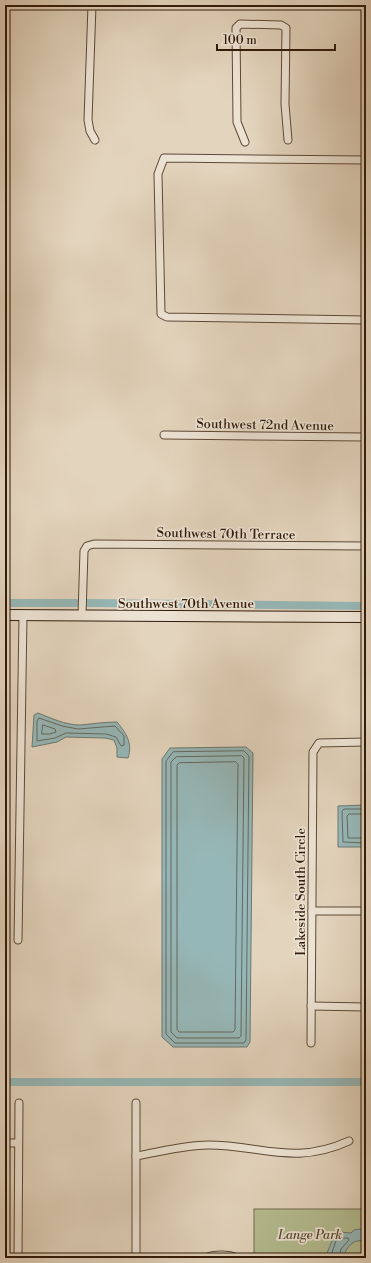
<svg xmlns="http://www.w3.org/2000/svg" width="371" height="1263" viewBox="0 0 371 1263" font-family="'Libre Bodoni',serif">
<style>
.green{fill:#b4bd91;stroke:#726c4e}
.water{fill:#96b7b7;stroke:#6d7972}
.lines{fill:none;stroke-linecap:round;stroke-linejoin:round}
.shore{stroke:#636960;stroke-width:1}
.canal{stroke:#96b7b7;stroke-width:8}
.street-casing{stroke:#5d4937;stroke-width:9}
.secondary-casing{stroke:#301b0a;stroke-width:12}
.street{stroke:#ede3d4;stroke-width:7}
.secondary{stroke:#ede3d4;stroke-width:10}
.labels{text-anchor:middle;stroke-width:3.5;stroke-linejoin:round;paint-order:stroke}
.street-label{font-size:13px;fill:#301b0a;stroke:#ede3d4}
.park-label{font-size:13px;font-style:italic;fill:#584c32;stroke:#ede3d4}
</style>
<rect width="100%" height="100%" fill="#e3d4bd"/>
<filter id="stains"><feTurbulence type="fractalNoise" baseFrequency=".005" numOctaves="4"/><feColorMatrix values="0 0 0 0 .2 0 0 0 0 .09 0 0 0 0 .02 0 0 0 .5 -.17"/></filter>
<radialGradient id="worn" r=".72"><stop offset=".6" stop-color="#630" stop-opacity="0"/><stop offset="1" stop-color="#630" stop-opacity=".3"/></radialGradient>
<!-- green -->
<rect class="green" x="254" y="1209" width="112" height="49"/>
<!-- water -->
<g class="water">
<path d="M 38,713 C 51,718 65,725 80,725 C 92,724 104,722 117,722 C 126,733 133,743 128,758 L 117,757 L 117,748 L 114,740 L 105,738 L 66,737 L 57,742 L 32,747 L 34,715 Z"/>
<path d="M 246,747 L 253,753 L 250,1042 L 247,1047 L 173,1047 L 162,1037 L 162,759 L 170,748 Z"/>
<path d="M 366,805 L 366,847 L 338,847 L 338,806 Z"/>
<path d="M 360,1229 L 364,1232 L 364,1239 C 360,1242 358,1240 354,1242 C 349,1245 344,1252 343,1258 L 325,1258 L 334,1236 L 339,1232 L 351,1233 L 354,1230 Z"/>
</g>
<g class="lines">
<!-- shore -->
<g class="shore">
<path d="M 39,718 L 62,726 L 78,729 L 115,726 L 124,736 L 124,745 L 121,746 L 116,737 L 106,734 L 66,733 L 55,738 L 37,741 L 37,722 Z"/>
<path d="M 43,725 L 55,729 L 56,732 L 50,734 L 42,734 Z"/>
<path d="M 244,751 L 249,756 L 246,1040 L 244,1043 L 175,1043 L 166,1034 L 166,761 L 173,752 Z"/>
<path d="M 242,756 L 244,758 L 241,1036 L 239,1038 L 177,1038 L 171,1032 L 171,762 L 176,757 Z"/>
<path d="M 236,762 L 238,764 L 235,1030 L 233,1032 L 179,1032 L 177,1029 L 177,765 L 179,763 Z"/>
<path d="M 366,809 L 344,809 L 342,811 L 343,842 L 366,843"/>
<path d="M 366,814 L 349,814 L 347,816 L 348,838 L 366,838"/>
<path d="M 330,1258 L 337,1238 L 348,1238 L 349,1240 L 341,1249 L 339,1258"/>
</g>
<!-- canal -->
<g class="canal">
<path d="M 5,603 L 76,603"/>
<path d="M 89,603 L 366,606"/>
<path d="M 5,1082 L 366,1082"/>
</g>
<!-- street casing -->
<g class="street-casing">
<g id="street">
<path d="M 92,5 L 88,120 L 90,131 L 95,140"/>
<path d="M 245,142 L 237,122 L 236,28 L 240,24 L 281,25 L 286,28 L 285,104 L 288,140"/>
<path d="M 366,160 L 164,158 L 158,174 L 161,314 L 167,317 L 366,320"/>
<path d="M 164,435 L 366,437"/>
<path d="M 82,615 L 84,551 L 87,546 L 94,544 L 366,546"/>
<path d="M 312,911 L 366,911"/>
<path d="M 18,940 L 23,615"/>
<path d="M 311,1006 L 366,1007"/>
<path d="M 311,1043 L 313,752 L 319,743 L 366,742"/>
<path d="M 136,1103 L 136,1258"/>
<path d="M 5,1143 L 18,1143"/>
<path d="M 136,1156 C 160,1152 184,1145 208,1145 C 261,1145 294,1166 349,1141"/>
<path d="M 18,1258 L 19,1103"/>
<path d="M 205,1258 C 214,1254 229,1254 237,1258"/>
</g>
</g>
<!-- secondary casing -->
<g class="secondary-casing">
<path id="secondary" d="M 5,615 L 366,617"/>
</g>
<!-- street -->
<use href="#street" class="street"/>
<!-- secondary -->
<use href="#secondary" class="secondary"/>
</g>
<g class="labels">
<!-- street labels -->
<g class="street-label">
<text transform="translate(265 424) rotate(1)" y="5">Southwest 72nd Avenue</text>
<text transform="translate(226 533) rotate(1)" y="5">Southwest 70th Terrace</text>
<text x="186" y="608">Southwest 70th Avenue</text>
<text transform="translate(300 892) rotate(-90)" y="5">Lakeside South Circle</text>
</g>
<!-- park labels -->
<g class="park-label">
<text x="310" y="1239">Lange Park</text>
</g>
</g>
<!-- margin -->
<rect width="371" height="1263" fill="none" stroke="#e3d4bd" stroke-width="20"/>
<rect x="6" y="6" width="359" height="1251" fill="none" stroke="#301b0a" stroke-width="2"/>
<rect x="10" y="10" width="351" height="1243" fill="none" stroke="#301b0a"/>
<!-- scale -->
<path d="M217 44v6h118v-6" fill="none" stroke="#301b0a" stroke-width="2"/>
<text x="223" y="44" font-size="12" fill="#301b0a" stroke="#ede3d4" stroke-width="3" paint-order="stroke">100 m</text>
<rect width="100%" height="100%" filter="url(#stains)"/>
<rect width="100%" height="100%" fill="url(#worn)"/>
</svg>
